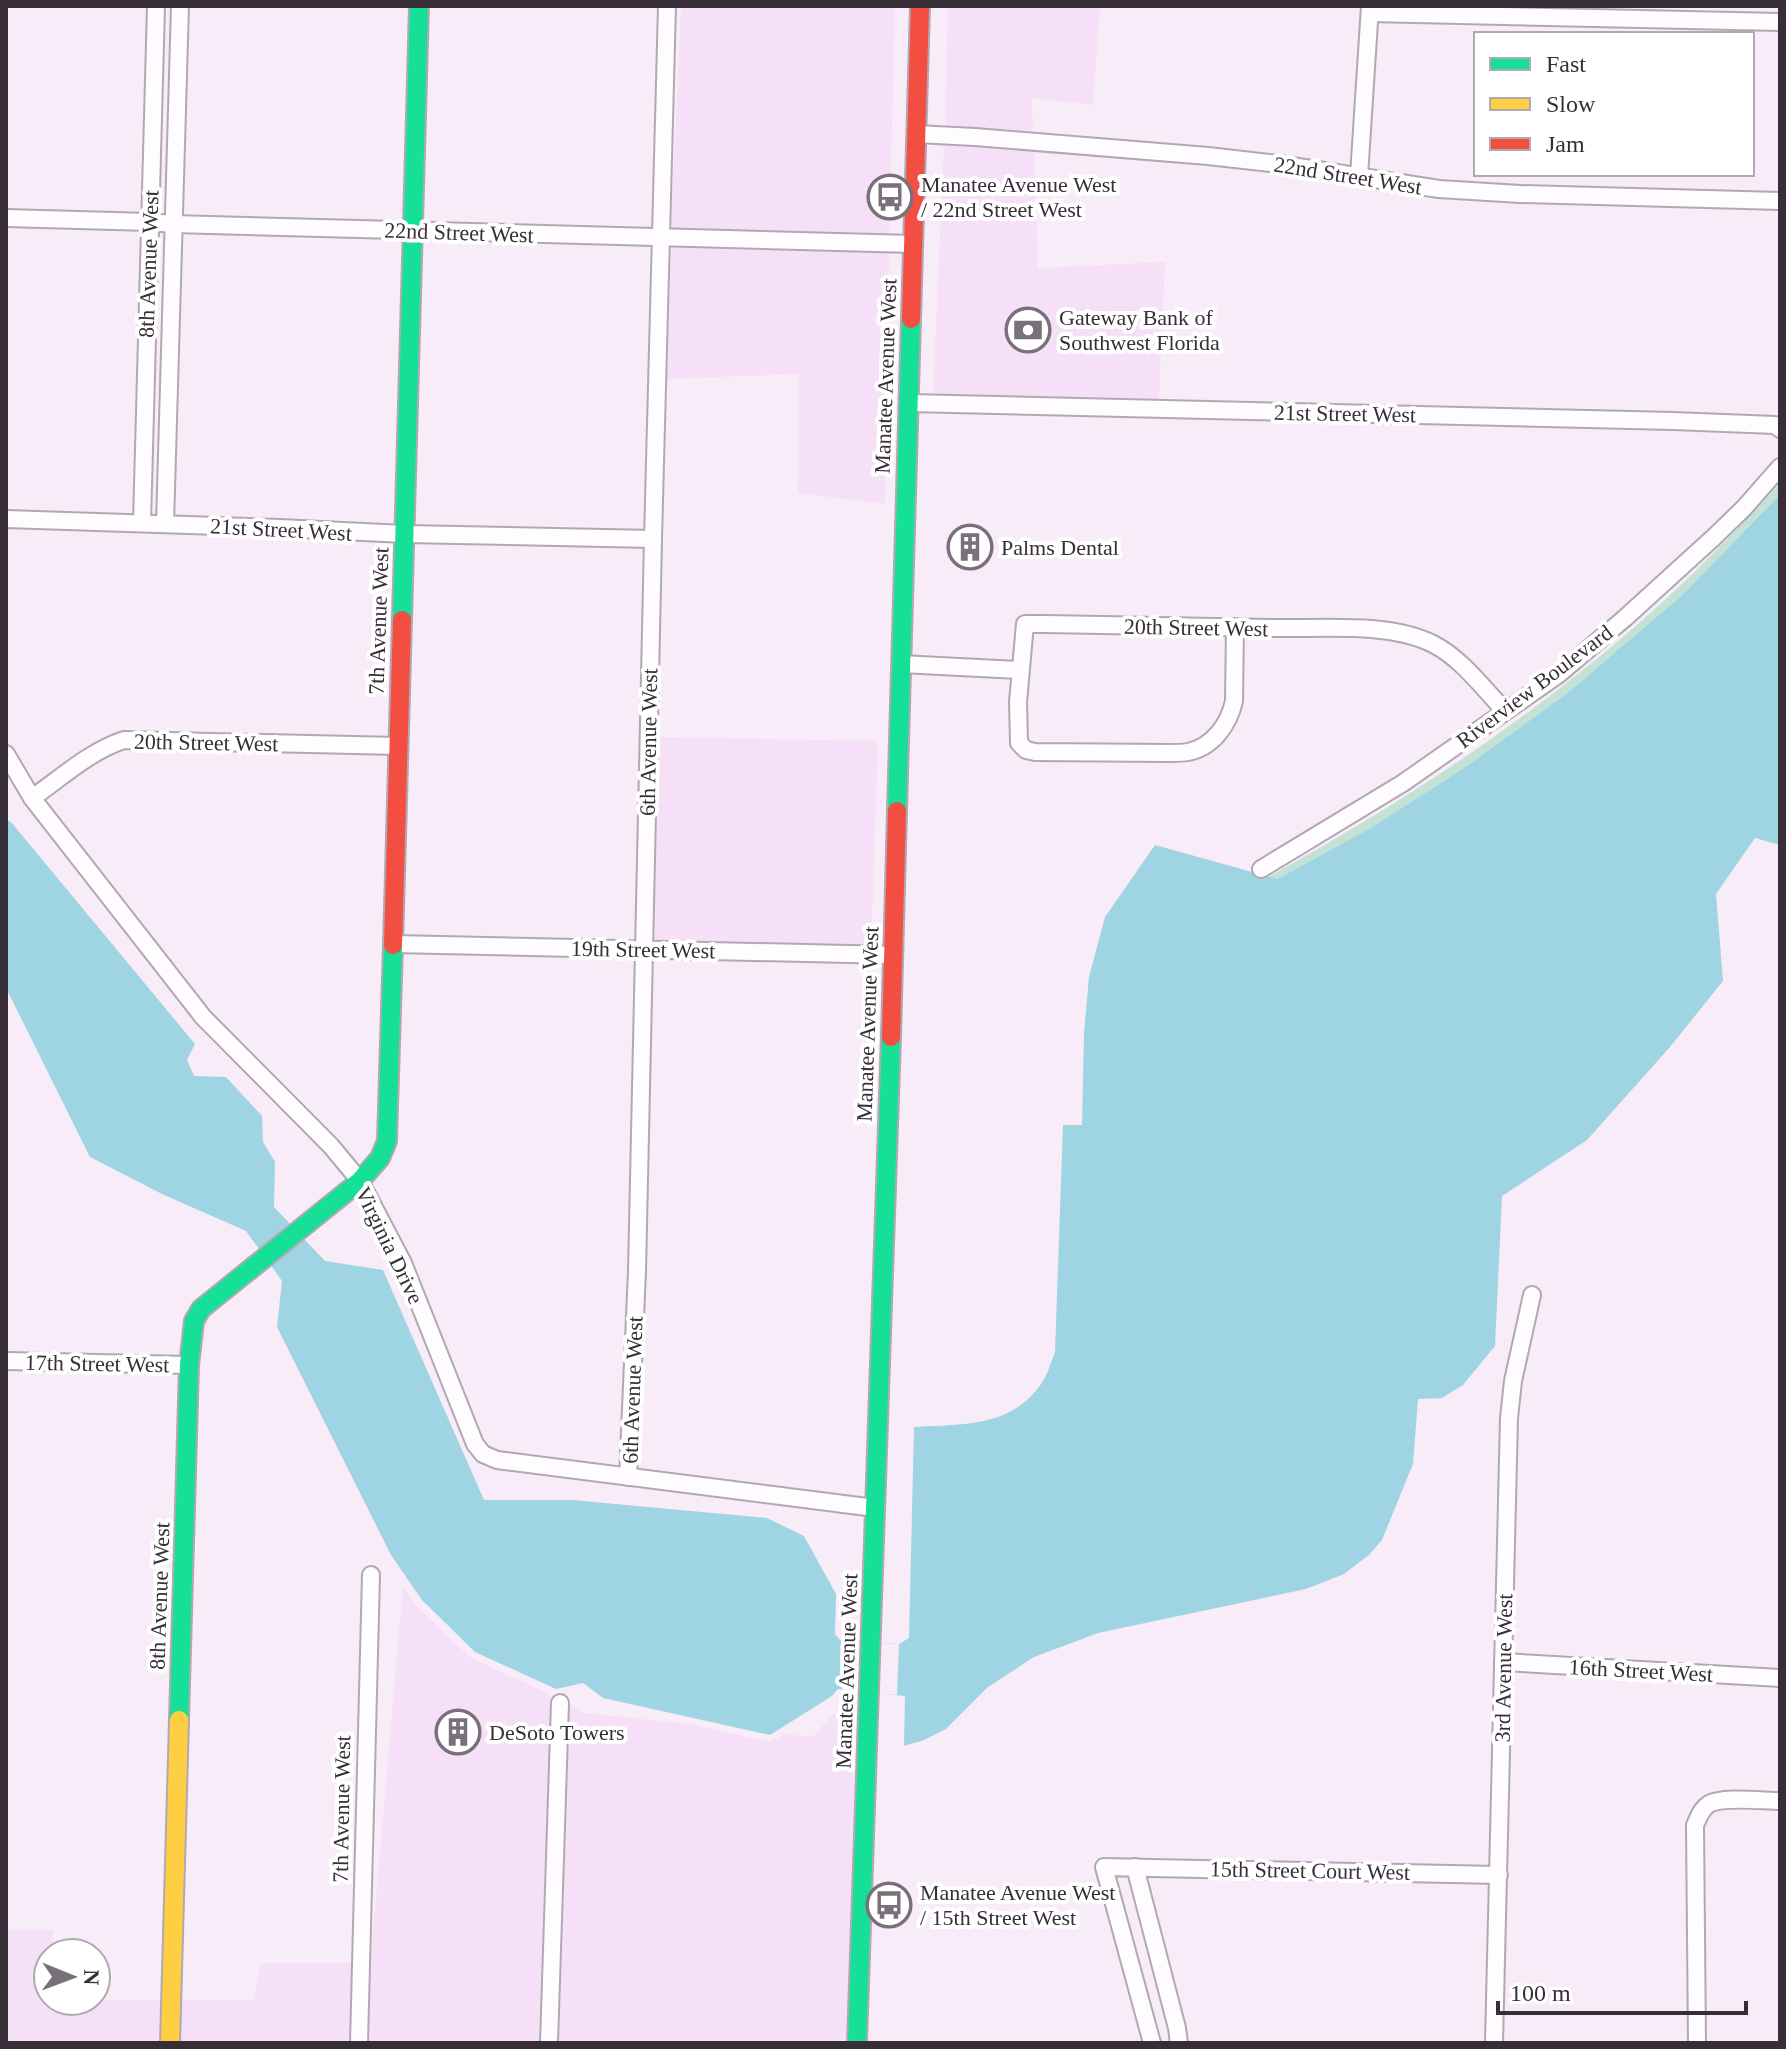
<svg xmlns="http://www.w3.org/2000/svg" width="1786" height="2049" viewBox="0 0 1786 2049" font-family="Georgia,serif">
<style>
.built{fill:#f6e0f7}
.green{fill:#c3e2d3}
.water{fill:#9fd5e2}
.pier{fill:#f7ecf7}
.lines{fill:none;stroke-linecap:round;stroke-linejoin:round}
.street-casing{stroke:#b2a8b2;stroke-width:20}
.fast-casing{stroke:#b2a8b2;stroke-width:22}
.slow-casing{stroke:#b2a8b2;stroke-width:22}
.jam-casing{stroke:#b2a8b2;stroke-width:22}
.street{stroke:#fefcfe;stroke-width:16}
.fast{stroke:#16e098;stroke-width:18}
.slow{stroke:#ffcf43;stroke-width:18}
.jam{stroke:#f24e42;stroke-width:18}
.labels{text-anchor:middle;stroke-width:8;stroke-linejoin:round;paint-order:stroke}
.street-label{font-size:22px;fill:#372e38;stroke:#fff}
.poi-label{font-size:22px;fill:#372e38;stroke:#fff;text-anchor:start}
</style>
<rect width="100%" height="100%" fill="#f7ecf7"/>
<!-- built -->
<g class="built">
<path d="M 681,6 L 895,6 L 889,235 L 671,229 Z"/>
<path d="M 948,6 L 1100,6 L 1093,105 L 1032,98 L 1033,133 L 945,127 Z"/>
<path d="M 944,144 L 1034,150 L 1038,268 L 1165,262 L 1159,400 L 933,395 Z"/>
<path d="M 671,246 L 889,252 L 885,504 L 798,493 L 799,374 L 667,379 Z"/>
<path d="M 658,737 L 878,741 L 871,946 L 654,940 Z"/>
<path d="M 403,1586 L 415,1604 L 471,1658 L 551,1695 L 539,2043 L 369,2043 L 371,1956 Z"/>
<path d="M 570,1704 L 585,1713 L 689,1724 L 770,1742 L 785,1734 L 812,1737 L 841,1707 L 859,1711 L 847,2043 L 559,2043 Z"/>
<path d="M 6,1930 L 53,1930 L 53,1953 L 48,1953 L 48,2001 L 162,2000 L 160,2043 L 6,2043 Z"/>
<path d="M 261,1963 L 352,1963 L 349,2043 L 180,2043 L 181,2000 L 254,2000 Z"/>
</g>
<!-- green -->
<path class="green" d="M 1780,484 L 1780,495 L 1680,597 L 1566,694 L 1467,766 L 1369,829 L 1277,879 L 1268,877 C 1411,798 1548,708 1669,596 C 1708,560 1744,522 1780,484 Z"/>
<!-- water -->
<path class="water" d="M 1780,495 L 1780,845 L 1755,838 L 1716,894 L 1723,981 L 1670,1047 L 1587,1140 L 1502,1196 L 1495,1346 L 1463,1385 L 1442,1398 L 1418,1399 L 1413,1464 L 1382,1540 L 1369,1555 L 1344,1574 L 1306,1589 L 1098,1633 L 1034,1657 L 988,1687 L 946,1729 L 924,1740 L 904,1746 L 905,1696 L 838,1689 L 832,1696 L 770,1735 L 603,1698 L 583,1683 L 556,1689 L 475,1652 L 422,1600 L 391,1555 L 277,1327 L 282,1281 L 246,1231 L 162,1194 L 90,1157 L 6,988 L 6,820 L 11,822 L 195,1044 L 187,1060 L 194,1076 L 226,1077 L 262,1116 L 263,1142 L 275,1162 L 274,1207 L 325,1261 L 383,1270 L 484,1500 L 572,1500 L 767,1518 L 804,1536 L 836,1594 L 835,1634 L 840,1640 L 899,1644 L 909,1638 L 914,1427 C 963,1424 1013,1428 1043,1381 C 1048,1373 1051,1362 1055,1352 L 1063,1125 L 1082,1125 L 1084,1033 L 1089,977 L 1105,917 L 1155,845 L 1277,879 L 1369,829 L 1467,766 L 1566,694 L 1680,597 Z"/>
<!-- pier -->
<path class="pier" d="M 844,1641 L 899,1644 L 897,1695 L 842,1690 Z"/>
<g class="lines">
<!-- street casing -->
<g class="street-casing">
<g id="street">
<path d="M 1370,13 L 1780,22"/>
<path d="M 916,134 L 975,137 L 1208,156 L 1279,164 L 1439,189 L 1520,194 L 1780,201"/>
<path d="M 1359,176 L 1370,6"/>
<path d="M 6,218 L 150,222 L 173,224 L 913,244"/>
<path d="M 909,403 L 1673,421 L 1775,425 L 1780,429"/>
<path d="M 6,519 L 280,528 L 405,534 L 653,539"/>
<path d="M 142,523 L 156,6"/>
<path d="M 165,524 L 180,6"/>
<path d="M 1235,627 L 1234,701 C 1229,724 1213,747 1188,752 C 1182,753 1175,753 1169,753 L 1035,752 L 1026,750 L 1019,743 L 1018,702 L 1025,624 L 1042,624 C 1120,625 1198,627 1275,628 C 1324,629 1390,622 1433,644 C 1461,658 1483,688 1504,710"/>
<path d="M 901,664 L 1020,670"/>
<path d="M 6,754 L 32,798 L 203,1017 L 331,1146 L 360,1181 L 403,1263 L 475,1444 L 483,1454 L 497,1460 L 875,1508"/>
<path d="M 32,798 C 61,778 90,751 124,740 L 398,746"/>
<path d="M 1261,869 L 1403,783 L 1559,674 L 1625,618 L 1713,538 L 1744,508 L 1780,467"/>
<path d="M 393,944 L 893,955"/>
<path d="M 6,1361 L 189,1365"/>
<path d="M 628,1477 L 637,1271 L 653,539 L 667,6"/>
<path d="M 1503,1662 L 1780,1678"/>
<path d="M 1135,1867 L 1177,2028 L 1179,2043"/>
<path d="M 359,2043 L 371,1575"/>
<path d="M 549,2043 L 560,1703"/>
<path d="M 1152,2043 L 1104,1867 L 1499,1875"/>
<path d="M 1494,2043 L 1509,1418 L 1513,1381 L 1532,1295"/>
<path d="M 1697,2043 L 1695,1825 C 1699,1817 1701,1809 1709,1804 C 1723,1796 1763,1801 1780,1801"/>
</g>
</g>
<!-- fast casing -->
<g class="fast-casing">
<g id="fast">
<path d="M 402,620 L 419,6"/>
<path d="M 897,811 L 911,319"/>
<path d="M 179,1720 L 189,1365 L 194,1321 L 201,1309 L 360,1181 L 380,1158 L 387,1141 L 393,945"/>
<path d="M 857,2043 L 891,1037"/>
</g>
</g>
<!-- slow casing -->
<g class="slow-casing">
<path id="slow" d="M 170,2043 L 179,1720"/>
</g>
<!-- jam casing -->
<g class="jam-casing">
<g id="jam">
<path d="M 911,319 L 920,6"/>
<path d="M 393,945 L 402,620"/>
<path d="M 891,1037 L 897,811"/>
</g>
</g>
<!-- street -->
<use href="#street" class="street"/>
<!-- fast -->
<use href="#fast" class="fast"/>
<!-- slow -->
<use href="#slow" class="slow"/>
<!-- jam -->
<use href="#jam" class="jam"/>
</g>
<!-- icons -->
<defs>
<g id="bus-ring" transform="scale(2.3)"><circle r="9.5" fill="#fff" stroke="#7a707b" stroke-width="1.5"/><path d="M-5-6H5V4H4V6H2V4H-2V6H-4V4H-5ZM-3.5-4V0h7V-4ZM-3.5 1.2v1.5H-2V1.2ZM2 1.2v1.5H3.5V1.2Z" fill="#7a707b"/></g>
<g id="bank-ring" transform="scale(2.3)"><circle r="9.5" fill="#fff" stroke="#7a707b" stroke-width="1.5"/><path d="M-6-4H6V4H-6ZM0-2.3a2.3 2.3 0 1 0 0 4.6a2.3 2.3 0 1 0 0-4.6Z" fill="#7a707b"/></g>
<g id="building-ring" transform="scale(2.3)"><circle r="9.5" fill="#fff" stroke="#7a707b" stroke-width="1.5"/><path d="M-4-6H4V6H1V3H-1V6H-4ZM-2.5-4.3h1.7v1.8h-1.7ZM.8-4.3h1.7v1.8H.8ZM-2.5-1h1.7V.8h-1.7ZM.8-1h1.7V.8H.8Z" fill="#7a707b"/></g>
</defs>
<g fill-rule="evenodd">
<use href="#bus-ring" x="890" y="197"/>
<use href="#bank-ring" x="1028" y="330"/>
<use href="#building-ring" x="970" y="547"/>
<use href="#building-ring" x="458" y="1732"/>
<use href="#bus-ring" x="889" y="1905"/>
</g>
<g class="labels">
<!-- street labels -->
<g class="street-label">
<text transform="translate(1348 175) rotate(9)" y="8">22nd Street West</text>
<text transform="translate(459 232) rotate(2)" y="8">22nd Street West</text>
<text transform="translate(148 264) rotate(-88)" y="8">8th Avenue West</text>
<text transform="translate(885 376) rotate(-88)" y="8">Manatee Avenue West</text>
<text transform="translate(1345 413) rotate(1)" y="8">21st Street West</text>
<text transform="translate(281 529) rotate(3)" y="8">21st Street West</text>
<text transform="translate(378 621) rotate(-88)" y="8">7th Avenue West</text>
<text transform="translate(1196 627) rotate(1)" y="8">20th Street West</text>
<text transform="translate(1534 686) rotate(-37)" y="8">Riverview Boulevard</text>
<text transform="translate(206 742) rotate(1)" y="8">20th Street West</text>
<text transform="translate(648 742) rotate(-89)" y="8">6th Avenue West</text>
<text transform="translate(643 949) rotate(1)" y="8">19th Street West</text>
<text transform="translate(867 1024) rotate(-88)" y="8">Manatee Avenue West</text>
<text transform="translate(390 1245) rotate(64)" y="8">Virginia Drive</text>
<text transform="translate(97 1363) rotate(1)" y="8">17th Street West</text>
<text transform="translate(632 1390) rotate(-88)" y="8">6th Avenue West</text>
<text transform="translate(159 1596) rotate(-88)" y="8">8th Avenue West</text>
<text transform="translate(1503 1668) rotate(-89)" y="8">3rd Avenue West</text>
<text transform="translate(1641 1670) rotate(3)" y="8">16th Street West</text>
<text transform="translate(846 1671) rotate(-88)" y="8">Manatee Avenue West</text>
<text transform="translate(341 1809) rotate(-89)" y="8">7th Avenue West</text>
<text transform="translate(1310 1870) rotate(1)" y="8">15th Street Court West</text>
</g>
<!-- poi labels -->
<g class="poi-label">
<text x="921" y="192">Manatee Avenue West<tspan x="921" dy="25">/ 22nd Street West</tspan></text>
<text x="1059" y="325">Gateway Bank of<tspan x="1059" dy="25">Southwest Florida</tspan></text>
<text x="1001" y="555">Palms Dental</text>
<text x="489" y="1740">DeSoto Towers</text>
<text x="920" y="1900">Manatee Avenue West<tspan x="920" dy="25">/ 15th Street West</tspan></text>
</g>
</g>
<!-- border -->
<rect width="1786" height="2049" fill="none" stroke="#372e38" stroke-width="16"/>
<!-- legend -->
<rect x="1474" y="32" width="280" height="144" fill="#ffffff" stroke="#afabaf" stroke-width="2"/>
<rect x="1490" y="58" width="40" height="12" fill="#16e098" stroke="#afabaf" stroke-width="2"/>
<text x="1546" y="72" font-size="24" fill="#372e38">Fast</text>
<rect x="1490" y="98" width="40" height="12" fill="#ffcf43" stroke="#afabaf" stroke-width="2"/>
<text x="1546" y="112" font-size="24" fill="#372e38">Slow</text>
<rect x="1490" y="138" width="40" height="12" fill="#f24e42" stroke="#afabaf" stroke-width="2"/>
<text x="1546" y="152" font-size="24" fill="#372e38">Jam</text>
<!-- north arrow -->
<g transform="translate(72 1977) rotate(91)"><circle r="38" fill="#ffffff" stroke="#afabaf" stroke-width="2"/>
<path d="M0-6L14 30L0 20L-14 30Z" fill="#7a707b"/>
<text y="-12" font-size="22" font-weight="bold" text-anchor="middle" fill="#372e38">N</text>
</g>
<!-- scale -->
<path d="M1498 2001v12h248v-12" fill="none" stroke="#372e38" stroke-width="4"/>
<text x="1510" y="2001" font-size="24" fill="#372e38" stroke="#ffffff" stroke-width="6" paint-order="stroke">100 m</text>
</svg>
